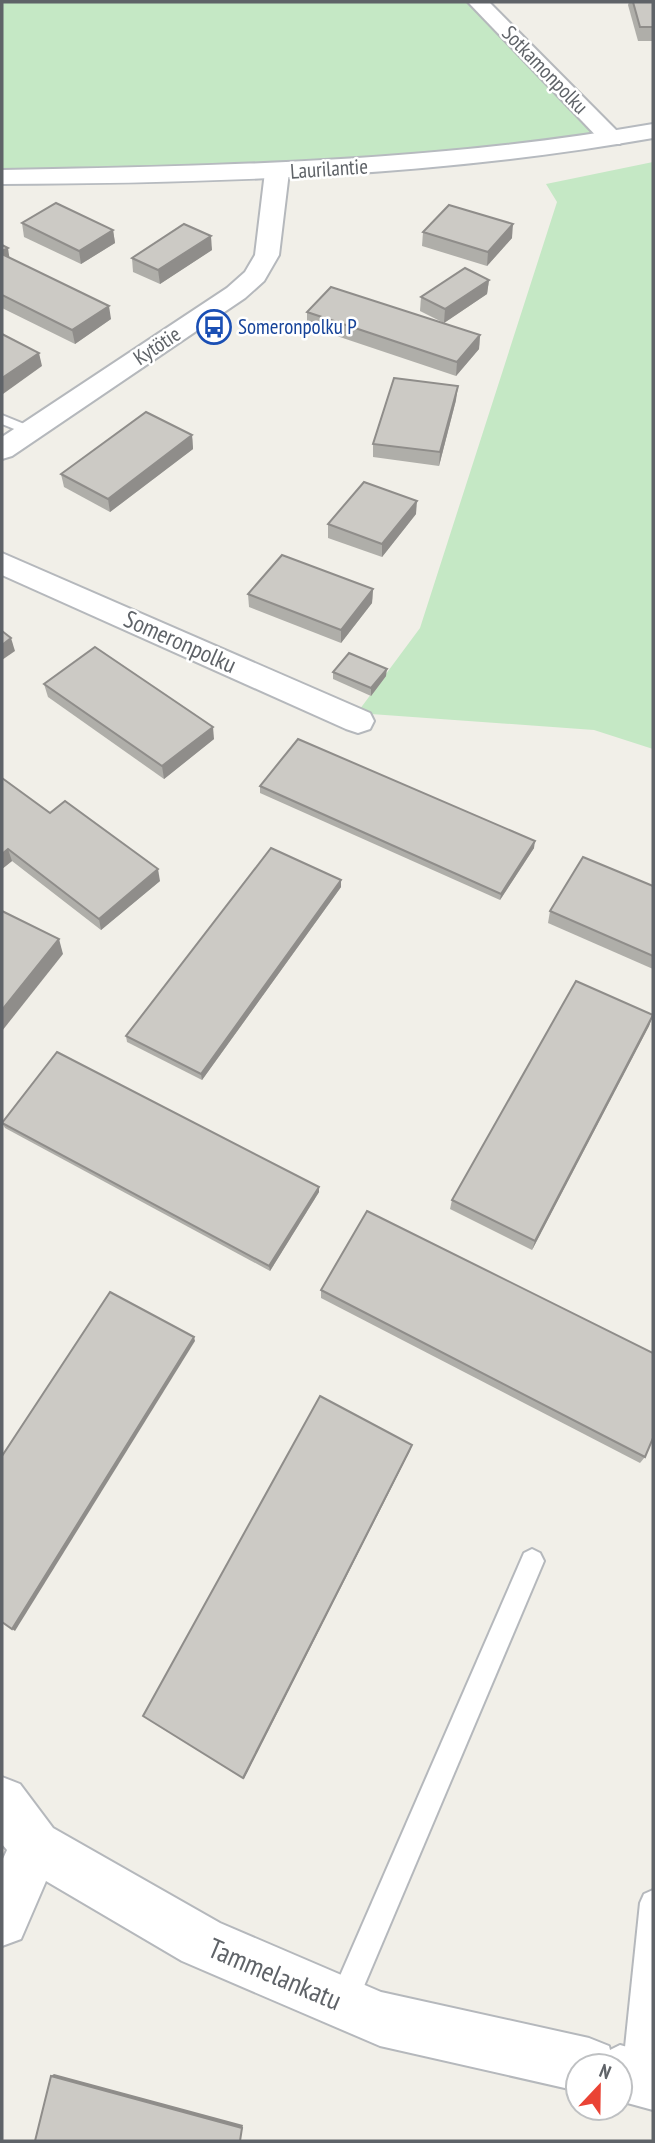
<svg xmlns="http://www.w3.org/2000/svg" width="655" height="2143" viewBox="0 0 655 2143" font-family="'PT Sans Narrow',sans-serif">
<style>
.green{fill:#c5e8c5}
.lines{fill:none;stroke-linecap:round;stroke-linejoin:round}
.lane-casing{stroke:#b5b8bc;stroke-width:4}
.street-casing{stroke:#b5b8bc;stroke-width:4}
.secondary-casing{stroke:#b6babf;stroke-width:4}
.lane{fill:#fff;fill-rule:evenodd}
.street{fill:#fff;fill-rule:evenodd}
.secondary{fill:#fff;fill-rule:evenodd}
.wall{fill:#afaea9}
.shaded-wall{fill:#8f8d8a}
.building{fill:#cccac5;stroke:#8f8d8a;stroke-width:2}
.labels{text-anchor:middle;stroke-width:5;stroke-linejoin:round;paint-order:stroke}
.far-street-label{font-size:21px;fill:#5f6368;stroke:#fff}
.far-transit-label{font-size:21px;fill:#164399;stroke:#fff;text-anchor:start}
.street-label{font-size:24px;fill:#5f6368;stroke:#fff}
.near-street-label{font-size:28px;fill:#5f6368;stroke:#fff}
</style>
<rect width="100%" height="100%" fill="#f1efe8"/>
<!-- green -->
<g class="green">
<path d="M 2,2 L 467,2 L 590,131 L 612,139 L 277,172 L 2,177 Z"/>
<path d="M 653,162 L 653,749 L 594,730 L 357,713 L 420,628 L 557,202 L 546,184 Z"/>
</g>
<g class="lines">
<!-- lane casing -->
<g class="lane-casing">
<g id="lane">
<path d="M 2,415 L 34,428 L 36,431 L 29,435 L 2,424 Z"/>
<path d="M 532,1549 L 540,1553 L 544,1561 L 353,2012 L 343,2016 L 333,2012 L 329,2002 L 333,1992 L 524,1553 Z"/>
<path d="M 653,1890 L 653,2040 L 650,2076 L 646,2086 L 636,2090 L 626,2086 L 622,2076 L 640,1903 L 644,1894 Z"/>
</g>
</g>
<!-- street casing -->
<g class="street-casing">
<g id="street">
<path d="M 468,2 L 489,2 L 620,134 L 623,139 L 620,144 L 604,144 Z"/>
<path d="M 277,165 L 285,167 L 289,172 L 279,255 L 264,281 L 245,298 L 12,456 L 2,459 L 2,437 L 227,288 L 245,272 L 255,255 L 265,172 L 269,167 Z"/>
<path d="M 2,553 L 370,713 L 374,721 L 370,729 L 358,733 L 346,729 L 2,575 Z"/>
<path d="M 2,1777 L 20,1784 L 53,1828 L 220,1923 L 381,1992 L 589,2038 L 609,2046 L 610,2050 L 620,2045 L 653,2054 L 653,2110 L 620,2101 L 620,2066 L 578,2066 L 578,2091 L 380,2046 L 182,1961 L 46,1881 L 21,1939 L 2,1946 L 2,1861 L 7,1850 L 2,1844 Z"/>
</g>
</g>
<!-- secondary casing -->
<g class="secondary-casing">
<path id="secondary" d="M 653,124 L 653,138 C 438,176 220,183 2,184 L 2,170 C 222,166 436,162 653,124 Z"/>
</g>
<!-- lane -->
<use href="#lane" class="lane"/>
<!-- street -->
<use href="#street" class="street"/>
<!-- secondary -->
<use href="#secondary" class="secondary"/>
</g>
<!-- wall -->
<g class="wall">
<path d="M 629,2 L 653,2 L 653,41 L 638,41 L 628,5 Z"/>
<path d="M 22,223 L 113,230 L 115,243 L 81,264 L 24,237 Z"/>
<path d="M 423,232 L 512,238 L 487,266 L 422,246 Z"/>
<path d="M 2,245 L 10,258 L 111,319 L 75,344 L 2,308 Z"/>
<path d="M 212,250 L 160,284 L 133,272 L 132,258 Z"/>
<path d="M 489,280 L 487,294 L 444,323 L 420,311 L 421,297 Z"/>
<path d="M 307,312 L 480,335 L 479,349 L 456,376 L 307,326 Z"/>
<path d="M 456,400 L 439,466 L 373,457 L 373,444 Z"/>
<path d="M 192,435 L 193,449 L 110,512 L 64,487 L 61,474 Z"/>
<path d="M 416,514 L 382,557 L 328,538 L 328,524 Z"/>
<path d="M 373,589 L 372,603 L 341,643 L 249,607 L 248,594 Z"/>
<path d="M 333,672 L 386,676 L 371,696 L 333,679 Z"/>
<path d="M 44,684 L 214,739 L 164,779 L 48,697 Z"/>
<path d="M 2,778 L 50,813 L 160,881 L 101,930 L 12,861 L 2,869 Z"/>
<path d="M 260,786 L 534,848 L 500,900 L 260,793 Z"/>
<path d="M 341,880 L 341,887 L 202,1080 L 127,1042 L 126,1036 Z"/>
<path d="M 653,886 L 653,969 L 548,923 L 550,911 Z"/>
<path d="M 653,1015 L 649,1026 L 532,1250 L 450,1209 L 452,1200 Z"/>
<path d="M 2,1123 L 319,1192 L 270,1271 L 5,1128 Z"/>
<path d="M 321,1290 L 645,1457 L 640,1463 L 321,1298 Z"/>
</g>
<!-- shaded-wall -->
<g class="shaded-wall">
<path d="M 513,224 L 512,238 L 487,266 L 488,252 Z"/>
<path d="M 113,230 L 115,243 L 81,264 L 79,251 Z"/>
<path d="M 211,236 L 212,250 L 160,284 L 158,270 Z"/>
<path d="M 8,248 L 10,262 L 2,267 L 2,251 Z"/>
<path d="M 489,280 L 487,294 L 444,323 L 445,309 Z"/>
<path d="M 109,306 L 111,319 L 75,344 L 72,330 Z"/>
<path d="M 480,335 L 479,349 L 456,376 L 457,362 Z"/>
<path d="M 39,353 L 42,366 L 3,394 L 2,378 Z"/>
<path d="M 458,386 L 456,400 L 439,466 L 440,452 Z"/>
<path d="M 192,435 L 193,449 L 110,512 L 108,499 Z"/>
<path d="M 417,501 L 416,514 L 382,557 L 382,544 Z"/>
<path d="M 373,589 L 372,603 L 341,643 L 341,630 Z"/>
<path d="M 11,638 L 15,651 L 2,660 L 2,645 Z"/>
<path d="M 387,669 L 386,676 L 371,696 L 371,688 Z"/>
<path d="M 213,727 L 214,739 L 164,779 L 162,766 Z"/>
<path d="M 535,841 L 534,848 L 500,900 L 501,894 Z"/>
<path d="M 8,849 L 12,861 L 2,869 L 2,854 Z"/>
<path d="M 158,869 L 160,881 L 101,930 L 99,919 Z"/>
<path d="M 341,880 L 341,887 L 202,1080 L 201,1074 Z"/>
<path d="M 59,939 L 63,954 L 2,1031 L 2,1010 Z"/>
<path d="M 653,1015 L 649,1026 L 532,1250 L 535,1241 Z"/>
<path d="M 319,1187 L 319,1192 L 270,1271 L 269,1266 Z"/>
<path d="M 194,1337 L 195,1341 L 15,1631 L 12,1629 Z"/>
<path d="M 412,1445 L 410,1451 L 244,1779 L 243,1778 Z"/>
<path d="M 54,2074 L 243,2125 L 240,2141 L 51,2076 Z"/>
</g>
<!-- building -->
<g class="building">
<path d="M 633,2 L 653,2 L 653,27 L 640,27 Z"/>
<path d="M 56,203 L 113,230 L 79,251 L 22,223 Z"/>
<path d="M 449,205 L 513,224 L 488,252 L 423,232 Z"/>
<path d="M 184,224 L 211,236 L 158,270 L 132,258 Z"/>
<path d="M 2,245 L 8,248 L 2,251 Z"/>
<path d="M 2,254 L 109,306 L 72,330 L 2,295 Z"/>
<path d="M 465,268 L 489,280 L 445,309 L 421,297 Z"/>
<path d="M 331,287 L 480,335 L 457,362 L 307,312 Z"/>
<path d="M 2,334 L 39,353 L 2,378 Z"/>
<path d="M 394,378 L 458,386 L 440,452 L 373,444 Z"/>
<path d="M 146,412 L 192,435 L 108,499 L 61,474 Z"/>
<path d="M 364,482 L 417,501 L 382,544 L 328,524 Z"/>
<path d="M 282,555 L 373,589 L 341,630 L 248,594 Z"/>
<path d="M 2,631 L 11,638 L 2,645 Z"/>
<path d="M 95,647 L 213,727 L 162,766 L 44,684 Z"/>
<path d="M 349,653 L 387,669 L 371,688 L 333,672 Z"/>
<path d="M 298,739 L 535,841 L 501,894 L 260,786 Z"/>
<path d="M 2,778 L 50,813 L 65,801 L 158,869 L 99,919 L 8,849 L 2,854 Z"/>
<path d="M 271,848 L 341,880 L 201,1074 L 126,1036 Z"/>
<path d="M 583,857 L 653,886 L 653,956 L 550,911 Z"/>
<path d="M 2,911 L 59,939 L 2,1010 Z"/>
<path d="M 576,981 L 653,1015 L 535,1241 L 452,1200 Z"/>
<path d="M 57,1052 L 319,1187 L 269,1266 L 2,1123 Z"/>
<path d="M 367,1211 L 653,1353 L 653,1438 L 645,1457 L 321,1290 Z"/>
<path d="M 110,1292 L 194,1337 L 12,1629 L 2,1622 L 2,1456 Z"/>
<path d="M 320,1396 L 412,1445 L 243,1778 L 143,1716 Z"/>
<path d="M 51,2076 L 242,2128 L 240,2141 L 35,2141 Z"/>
</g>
<!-- icons -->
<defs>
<g id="bus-ring" transform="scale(1.75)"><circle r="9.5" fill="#fff" stroke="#1a4fb4" stroke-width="1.5"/><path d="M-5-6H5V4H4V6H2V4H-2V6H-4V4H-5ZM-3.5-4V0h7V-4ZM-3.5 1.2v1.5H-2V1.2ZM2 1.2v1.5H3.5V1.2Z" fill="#1a4fb4"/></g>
</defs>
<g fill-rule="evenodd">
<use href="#bus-ring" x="214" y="327"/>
</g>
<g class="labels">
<!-- far-street labels -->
<g class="far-street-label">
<text transform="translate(545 70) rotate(46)" y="7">Sotkamonpolku</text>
<text transform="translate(329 169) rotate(-4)" y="7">Laurilantie</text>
<text transform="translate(157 346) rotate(-34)" y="7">Kytötie</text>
</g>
<!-- far-transit labels -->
<g class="far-transit-label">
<text x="238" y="334">Someronpolku P</text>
</g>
<!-- street labels -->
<g class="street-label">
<text transform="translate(180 642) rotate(24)" y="8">Someronpolku</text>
</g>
<!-- near-street labels -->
<g class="near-street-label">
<text transform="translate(275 1974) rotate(23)" y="10">Tammelankatu</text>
</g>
</g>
<!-- border -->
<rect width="655" height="2143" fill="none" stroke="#5f6368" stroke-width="7"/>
<!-- north arrow -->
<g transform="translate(599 2087) rotate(22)"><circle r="33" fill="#ffffff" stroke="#bfc1c3" stroke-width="2"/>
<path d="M0-5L12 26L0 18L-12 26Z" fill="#ea4335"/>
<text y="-10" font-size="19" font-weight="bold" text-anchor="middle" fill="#5f6368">N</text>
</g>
</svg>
